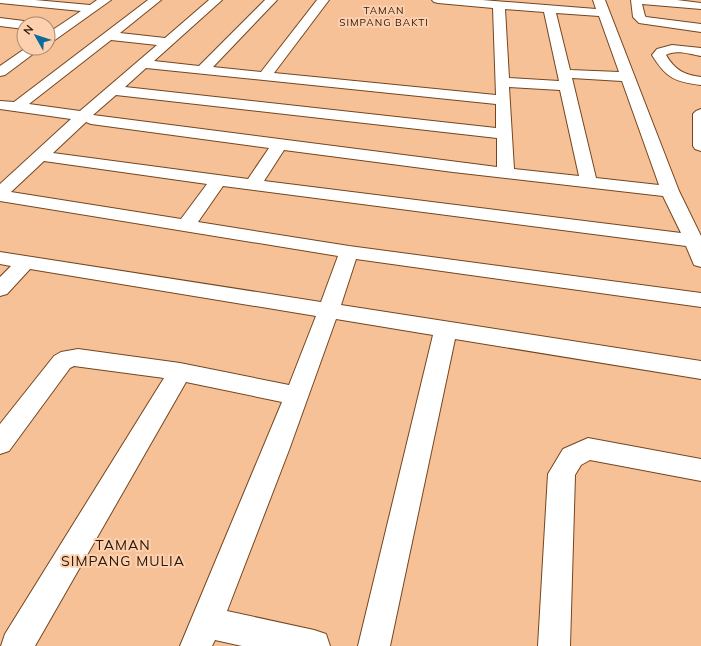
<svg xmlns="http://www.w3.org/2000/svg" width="701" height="646" viewBox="0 0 701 646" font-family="Mulish,sans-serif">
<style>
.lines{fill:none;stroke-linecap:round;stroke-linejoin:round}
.minor-casing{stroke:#74461f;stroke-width:2}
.minor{fill:#fff;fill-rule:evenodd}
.labels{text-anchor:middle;stroke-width:4;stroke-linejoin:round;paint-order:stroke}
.far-neighbourhood-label{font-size:10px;letter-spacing:1px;fill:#2c1908;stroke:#fdd1b0}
.near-neighbourhood-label{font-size:14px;letter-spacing:1px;fill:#2c1908;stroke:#fdd1b0}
</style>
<rect width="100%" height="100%" fill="#f7c198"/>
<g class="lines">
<!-- minor casing -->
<g class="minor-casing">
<g id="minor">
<path d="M 0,0 L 35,0 L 90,5 L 97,0 L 111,0 L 52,42 L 48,43 L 48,33 L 81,11 L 0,3 Z"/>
<path d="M 148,0 L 161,0 L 120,33 L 165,38 L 209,0 L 222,0 L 154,61 L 199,66 L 265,0 L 277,0 L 213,67 L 261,72 L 317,0 L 329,0 L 274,73 L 496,95 L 493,8 L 438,3 L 434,2 L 432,0 L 482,0 L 596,9 L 593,0 L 605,0 L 679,191 L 701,236 L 701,267 L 694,265 L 686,246 L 223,186 L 198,222 L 349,246 L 701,293 L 701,307 L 356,259 L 341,305 L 701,361 L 701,379 L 455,339 L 390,646 L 358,646 L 433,335 L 336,319 L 289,450 L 227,611 L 314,630 L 326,634 L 330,646 L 242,646 L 215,640 L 212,646 L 180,646 L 282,402 L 186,382 L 35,646 L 1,646 L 5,634 L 164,378 L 74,366 L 70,368 L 9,451 L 0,454 L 0,424 L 54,356 L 61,352 L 78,349 L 180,363 L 289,385 L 316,316 L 30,269 L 7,294 L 0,296 L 0,277 L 11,266 L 0,264 L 0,252 L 321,302 L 338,256 L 0,201 L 0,184 L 71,119 L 0,109 L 0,101 L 14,102 ZM 505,9 L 544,12 L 559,81 L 509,78 ZM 556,13 L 599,16 L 619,72 L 570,70 ZM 111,40 L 157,45 L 80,111 L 29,104 ZM 146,68 L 496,104 L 496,128 L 125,87 ZM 572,78 L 622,81 L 659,185 L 596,178 ZM 509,87 L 560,90 L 579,176 L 514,169 ZM 116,95 L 497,138 L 497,167 L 93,115 ZM 86,122 L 91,124 L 269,148 L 248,179 L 53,153 ZM 284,150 L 453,172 L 663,196 L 681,233 L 264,181 ZM 44,161 L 207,184 L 181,219 L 11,192 Z"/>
<path d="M 631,0 L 677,0 L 701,3 L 701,9 L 642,4 L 645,16 L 646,17 L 701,24 L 701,32 L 639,23 L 633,17 Z"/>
<path d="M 0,18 L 24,21 L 29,24 L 24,24 L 24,29 L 0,26 Z"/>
<path d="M 672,45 L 701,48 L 701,56 C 691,54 675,49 666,55 C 675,70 684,75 701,77 L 701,85 C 675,82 666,78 652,55 L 657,49 Z"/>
<path d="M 26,48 L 41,48 L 5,75 L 0,76 L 0,66 Z"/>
<path d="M 701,109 L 701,151 L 695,149 L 693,146 L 693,114 L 696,111 Z"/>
<path d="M 588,438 L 701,459 L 701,481 L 590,460 L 581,465 L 575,475 L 570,646 L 538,646 L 548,474 L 563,449 Z"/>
</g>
</g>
<!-- minor -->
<use href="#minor" class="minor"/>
</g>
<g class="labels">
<!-- far-neighbourhood labels -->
<g class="far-neighbourhood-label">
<text x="384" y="14">TAMAN<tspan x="384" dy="12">SIMPANG BAKTI</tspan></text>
</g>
<!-- near-neighbourhood labels -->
<g class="near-neighbourhood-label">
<text x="123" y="550">TAMAN<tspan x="123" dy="16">SIMPANG MULIA</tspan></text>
</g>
</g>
<!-- north arrow -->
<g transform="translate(36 36) rotate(309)"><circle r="19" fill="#fdd1b0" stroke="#a9876d"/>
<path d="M0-3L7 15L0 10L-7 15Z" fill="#0c6b9a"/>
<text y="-6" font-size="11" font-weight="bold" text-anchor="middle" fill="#2c1908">N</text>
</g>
</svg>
